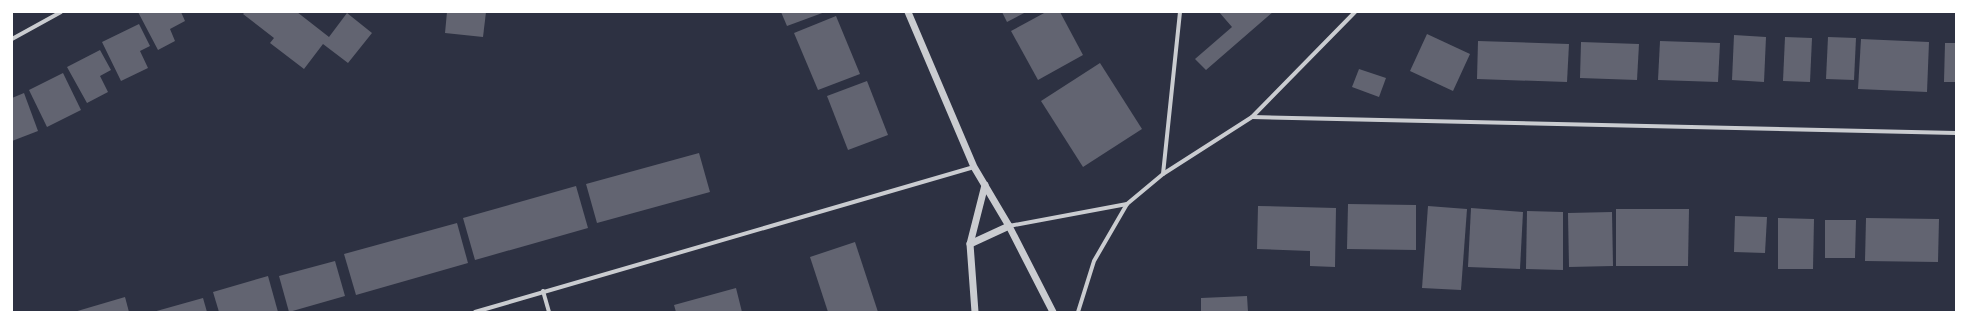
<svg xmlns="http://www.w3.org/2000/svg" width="1968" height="324" viewBox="0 0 1968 324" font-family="'Space Grotesk',sans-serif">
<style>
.building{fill:#626471}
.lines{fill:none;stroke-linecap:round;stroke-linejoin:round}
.minor{stroke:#caccd0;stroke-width:4}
.tertiary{stroke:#caccd0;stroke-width:7}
</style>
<rect width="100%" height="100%" fill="#2d3142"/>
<!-- building -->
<g class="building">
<path d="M 138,12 L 181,12 L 185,21 L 170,29 L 175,41 L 158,50 Z"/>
<path d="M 245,12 L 297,12 L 329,37 L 347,13 L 372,33 L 348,63 L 323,44 L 304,69 L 270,43 L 274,38 L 243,14 Z"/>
<path d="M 447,12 L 486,12 L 483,37 L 445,33 Z"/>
<path d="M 781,12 L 825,12 L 787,26 Z"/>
<path d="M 1002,12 L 1026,12 L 1007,22 Z"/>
<path d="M 1046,12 L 1060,12 L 1083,55 L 1038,80 L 1011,31 Z"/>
<path d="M 1219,12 L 1273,12 L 1206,70 L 1195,59 L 1232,27 Z"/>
<path d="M 836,16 L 860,74 L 818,90 L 794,33 Z"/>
<path d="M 139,24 L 150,46 L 140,51 L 148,68 L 121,81 L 102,42 Z"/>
<path d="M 1427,34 L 1470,54 L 1453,91 L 1410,71 Z"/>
<path d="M 1734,35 L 1766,37 L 1764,82 L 1732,80 Z"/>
<path d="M 1785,37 L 1812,38 L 1810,82 L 1783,81 Z"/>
<path d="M 1828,37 L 1856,38 L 1854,80 L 1826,79 Z"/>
<path d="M 1861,39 L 1929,42 L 1927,92 L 1858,89 Z"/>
<path d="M 1478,41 L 1569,44 L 1567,82 L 1477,79 Z"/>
<path d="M 1660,41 L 1720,43 L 1718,82 L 1658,80 Z"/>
<path d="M 1581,42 L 1639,44 L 1637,80 L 1580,78 Z"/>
<path d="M 1945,43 L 1956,43 L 1956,82 L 1944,82 Z"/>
<path d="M 100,50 L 111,70 L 100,76 L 108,92 L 87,103 L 67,67 Z"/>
<path d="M 1100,63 L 1142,129 L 1083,167 L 1041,101 Z"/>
<path d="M 1359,69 L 1386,78 L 1379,97 L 1352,87 Z"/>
<path d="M 63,73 L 81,110 L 47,127 L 29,90 Z"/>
<path d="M 867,81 L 888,135 L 848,150 L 827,96 Z"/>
<path d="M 24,93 L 38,131 L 12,141 L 12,98 Z"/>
<path d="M 699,153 L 710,192 L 597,223 L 586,184 Z"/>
<path d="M 576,186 L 588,228 L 475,260 L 463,218 Z"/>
<path d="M 1348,204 L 1416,205 L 1416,250 L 1347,249 Z"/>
<path d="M 1258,206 L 1336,208 L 1335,267 L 1310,266 L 1310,251 L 1257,249 Z"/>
<path d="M 1428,206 L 1467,209 L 1461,290 L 1422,288 Z"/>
<path d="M 1471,208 L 1523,212 L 1520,269 L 1468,267 Z"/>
<path d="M 1616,209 L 1689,209 L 1688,266 L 1616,266 Z"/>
<path d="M 1527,211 L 1563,212 L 1563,270 L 1526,269 Z"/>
<path d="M 1612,212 L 1613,266 L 1569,267 L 1568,213 Z"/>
<path d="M 1735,216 L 1767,217 L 1765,253 L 1734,252 Z"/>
<path d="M 1778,218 L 1814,219 L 1813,269 L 1778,269 Z"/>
<path d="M 1866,218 L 1939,219 L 1938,262 L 1865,261 Z"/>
<path d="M 1825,220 L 1856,220 L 1855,258 L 1825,258 Z"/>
<path d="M 457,223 L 468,263 L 356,295 L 344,254 Z"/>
<path d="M 855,242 L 878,312 L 828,312 L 810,257 Z"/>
<path d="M 335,261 L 345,296 L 289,312 L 279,276 Z"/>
<path d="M 268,276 L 278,312 L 219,312 L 213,292 Z"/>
<path d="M 736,288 L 742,312 L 676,312 L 674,305 Z"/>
<path d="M 1247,296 L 1248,312 L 1201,312 L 1201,298 Z"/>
<path d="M 125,297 L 129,312 L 74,312 Z"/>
<path d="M 203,298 L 207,312 L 153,312 Z"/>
</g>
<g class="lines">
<!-- minor -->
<g class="minor">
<path d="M 12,39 L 61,12"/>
<path d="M 1252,117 L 1956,133"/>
<path d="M 1163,174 L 1180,12"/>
<path d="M 1009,226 L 1127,204"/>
<path d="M 543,291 L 549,312"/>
<path d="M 475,312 L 974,167"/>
<path d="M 1078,312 L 1094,261 L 1127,204 L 1163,174 L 1252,117 L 1355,12"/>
</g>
<!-- tertiary -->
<g class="tertiary">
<path d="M 908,12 L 974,167 L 1009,226 L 1053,312"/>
<path d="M 970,244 L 1009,226"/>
<path d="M 975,312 L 970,244 L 985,185"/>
</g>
</g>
<!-- border -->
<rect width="1968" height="324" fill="none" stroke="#ffffff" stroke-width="26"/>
</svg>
